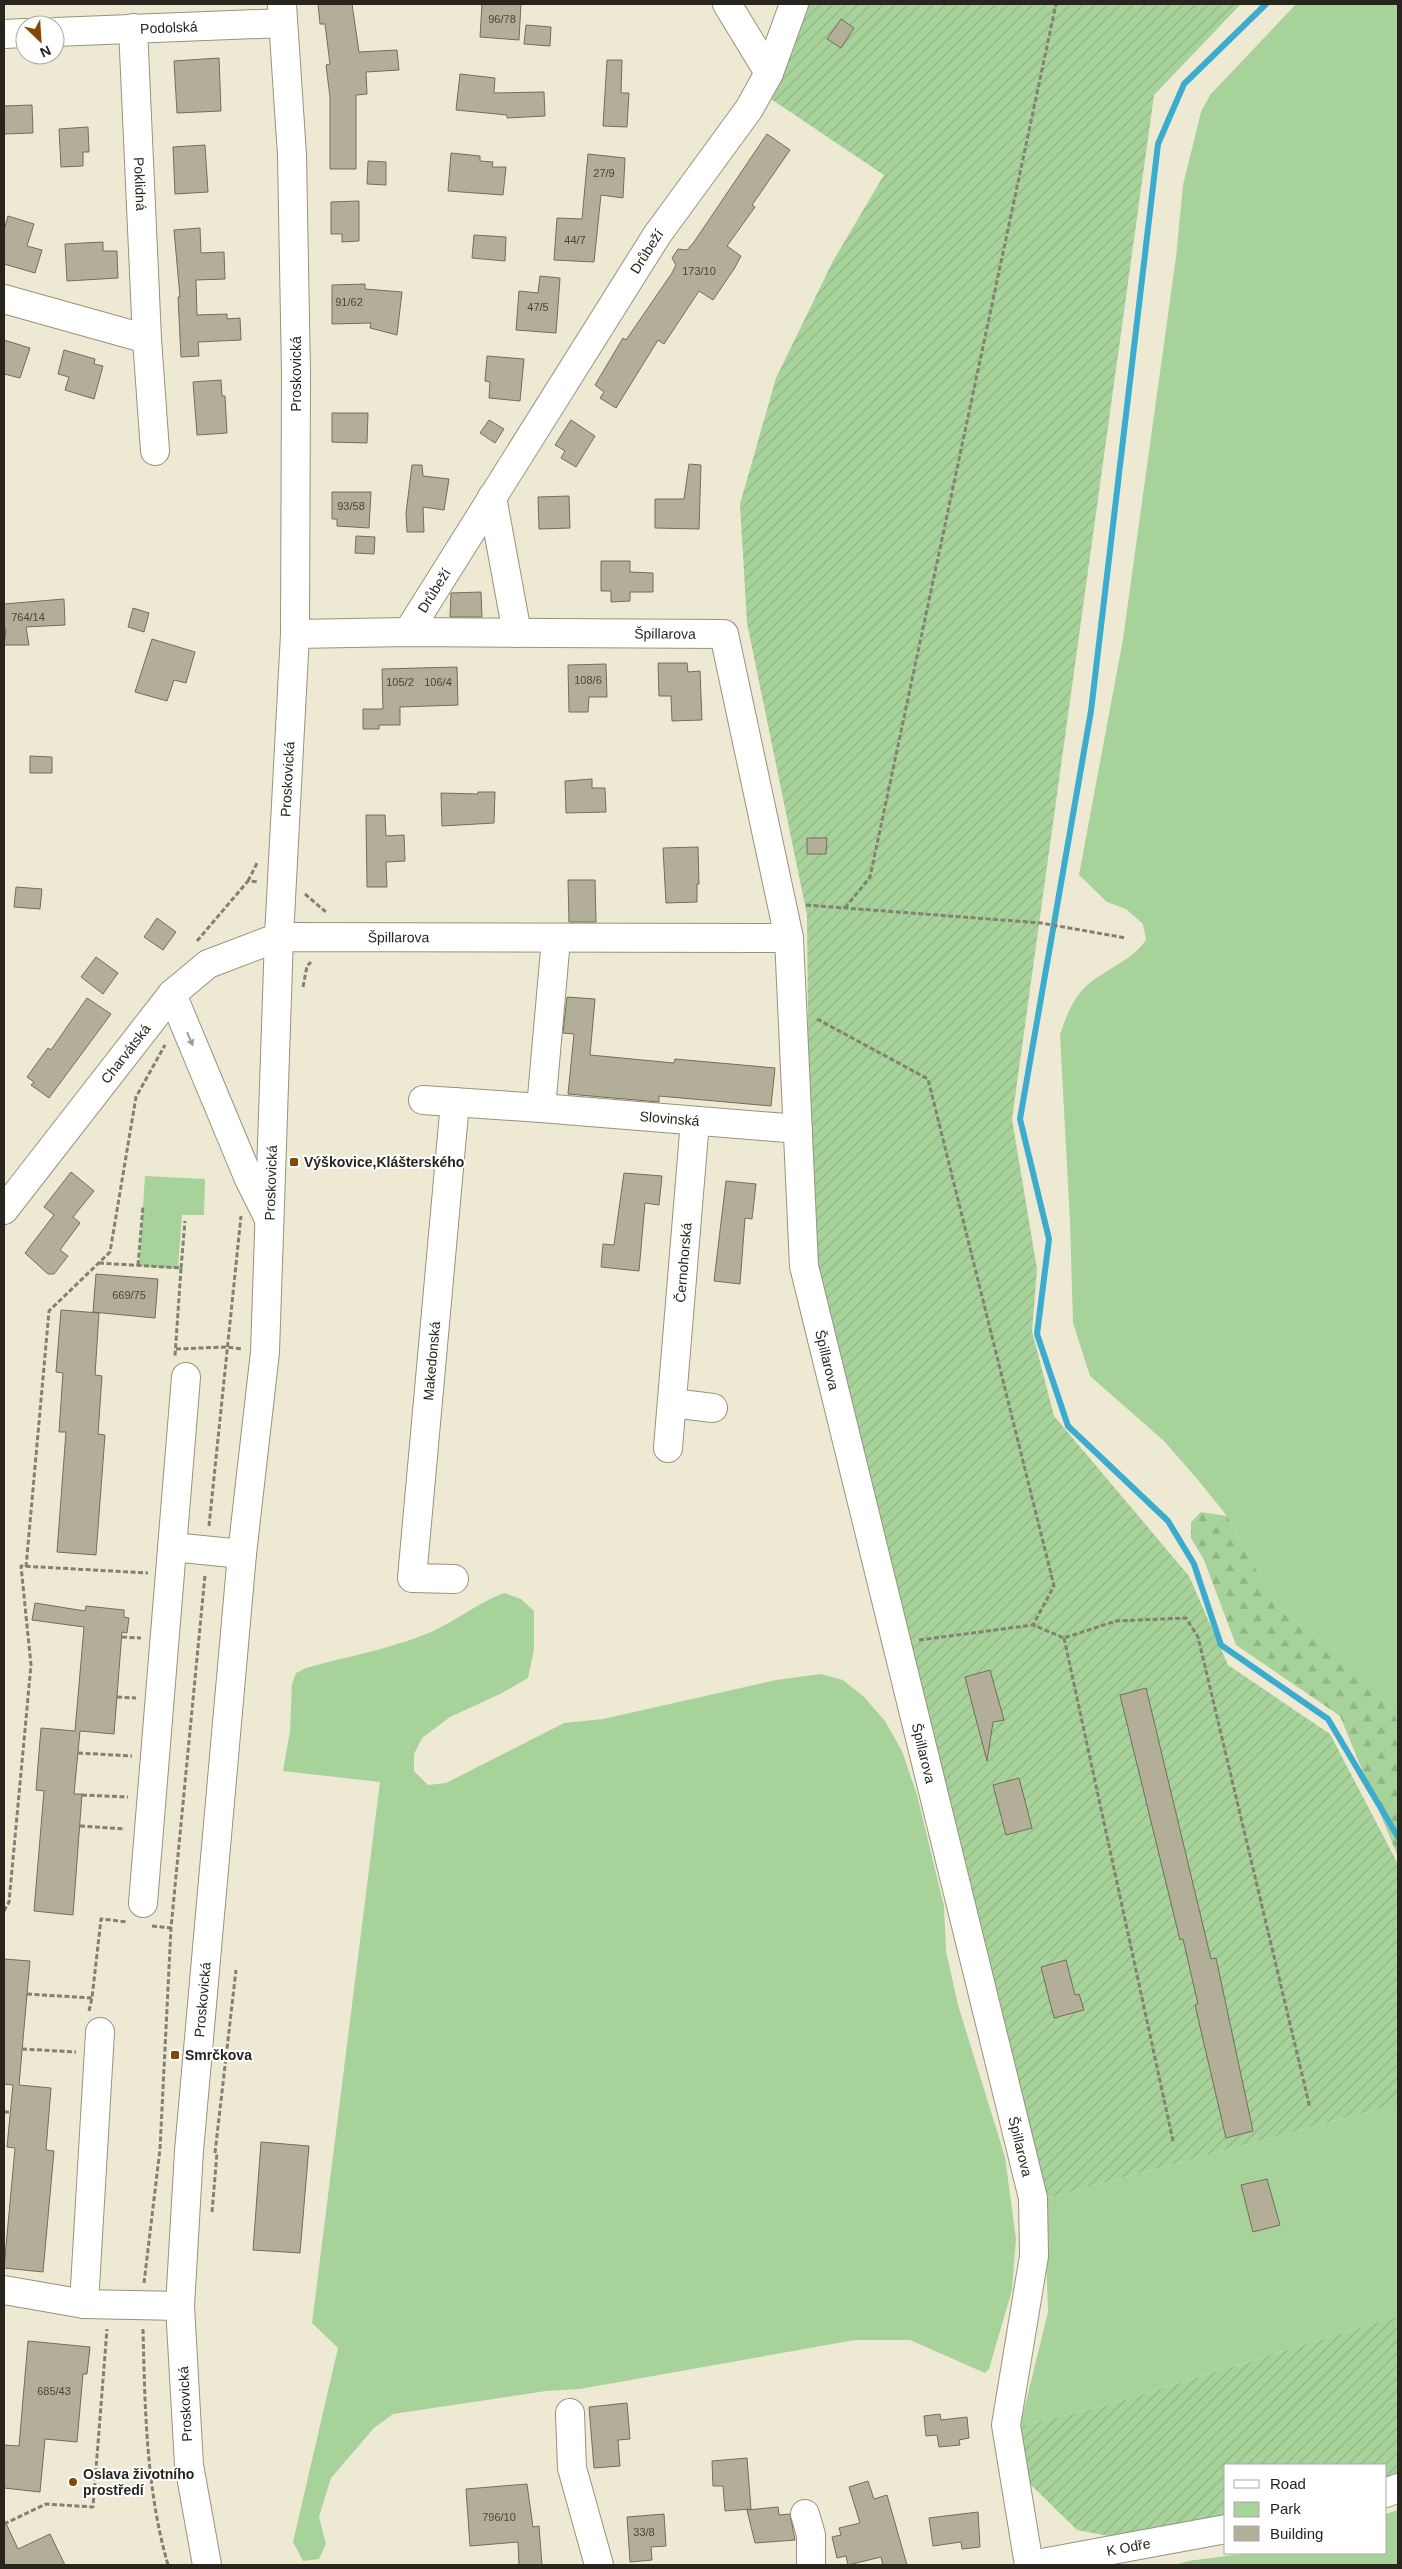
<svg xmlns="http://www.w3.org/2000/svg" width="1402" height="2569" viewBox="0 0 1402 2569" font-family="Helvetica,sans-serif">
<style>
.green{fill:#a7d39b}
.forest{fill:url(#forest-firs)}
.garden{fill:url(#garden-furrows)}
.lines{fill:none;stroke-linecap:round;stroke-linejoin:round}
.stream{stroke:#3cacce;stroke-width:6}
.building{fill:#b2ae98;stroke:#726e5a}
.minor-casing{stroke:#97937e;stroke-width:30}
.path{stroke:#848172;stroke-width:3;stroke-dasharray:5 2.5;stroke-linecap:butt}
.minor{stroke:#fff;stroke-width:28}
.oneway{fill:#9e9d99}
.poi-dot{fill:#844802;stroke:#fff;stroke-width:2}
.labels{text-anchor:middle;stroke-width:4;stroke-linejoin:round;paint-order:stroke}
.number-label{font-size:11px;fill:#4a473c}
.street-label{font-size:14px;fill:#27251d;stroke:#fff}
.poi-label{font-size:14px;font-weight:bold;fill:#27251d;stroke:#fff;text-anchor:start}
</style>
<defs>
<pattern id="forest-firs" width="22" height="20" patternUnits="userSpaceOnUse" patternTransform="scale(1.25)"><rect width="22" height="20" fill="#a7d39b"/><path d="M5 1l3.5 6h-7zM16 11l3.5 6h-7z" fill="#90b585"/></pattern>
<pattern id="garden-furrows" width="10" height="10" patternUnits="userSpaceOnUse" patternTransform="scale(1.25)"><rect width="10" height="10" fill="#a7d39b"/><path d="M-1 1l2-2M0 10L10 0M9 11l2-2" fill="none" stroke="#90b585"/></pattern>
</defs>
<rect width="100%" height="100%" fill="#eee9d3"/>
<!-- green -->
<g class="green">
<path d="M 1296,4 L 1398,4 L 1398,1722 L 1386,1698 L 1365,1673 L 1277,1607 L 1227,1516 L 1198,1480 L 1164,1441 L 1090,1376 L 1073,1323 L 1070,1222 L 1060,1035 C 1066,1016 1074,995 1091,982 C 1109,968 1132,960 1146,940 L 1143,924 L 1126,909 L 1107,902 L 1079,875 L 1123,639 L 1176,257 L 1183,185 L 1201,112 L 1210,95 Z"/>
<path d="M 145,1176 L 205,1179 L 204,1215 L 182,1215 L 178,1269 L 139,1266 Z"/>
<path d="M 504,1593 L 521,1599 L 534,1611 L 534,1650 L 528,1678 L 500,1694 L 450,1717 L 422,1738 L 414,1754 L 414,1771 L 428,1785 L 446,1783 L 564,1723 L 603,1719 L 776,1680 L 821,1674 L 843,1680 L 864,1697 L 885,1721 L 902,1751 L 917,1795 L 944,1906 L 946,1951 L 958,2005 L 1005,2157 L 1016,2239 L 1012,2290 L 989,2369 L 985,2373 L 910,2340 L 855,2340 L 580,2389 L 546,2391 L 393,2414 L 374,2428 L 331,2478 L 319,2517 L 326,2544 L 319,2559 L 303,2561 L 293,2542 L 338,2348 L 312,2323 L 380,1782 L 283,1771 L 290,1731 L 292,1684 L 296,1673 L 306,1668 C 344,1657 385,1650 421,1636 C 451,1625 475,1604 504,1593 Z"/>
<path d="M 1398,2104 L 1398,2316 L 1100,2407 L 1020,2426 L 1048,2312 L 1044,2199 Z"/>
<path d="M 1398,2510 L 1398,2565 L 1175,2565 L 1188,2561 L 1249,2553 L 1386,2553 L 1386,2514 Z"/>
</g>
<!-- forest -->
<path class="forest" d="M 1201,1512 L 1227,1516 L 1277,1607 L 1365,1673 L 1386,1698 L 1398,1722 L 1398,1857 L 1340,1716 L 1236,1645 L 1204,1560 L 1191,1538 L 1191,1522 Z"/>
<!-- garden -->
<g class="garden">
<path d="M 806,4 L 1241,4 L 1154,95 L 1012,1119 L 1037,1269 L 1032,1331 L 1054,1416 L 1189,1576 L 1228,1665 L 1330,1734 L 1398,1864 L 1398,2104 L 1044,2199 L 810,1250 L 807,915 L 747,623 L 740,504 L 776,378 L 833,261 L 884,175 L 768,97 Z"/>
<path d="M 1398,2316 L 1398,2472 L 1386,2479 L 1386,2465 L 1226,2465 L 1226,2514 L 1108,2536 L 1077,2530 L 1027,2481 L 1020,2426 L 1100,2407 Z"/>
</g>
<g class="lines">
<!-- stream -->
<path class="stream" d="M 1266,4 L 1184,84 L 1158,144 L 1091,711 L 1020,1119 L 1049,1239 L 1037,1334 L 1068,1426 L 1168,1521 L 1194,1564 L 1221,1645 L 1328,1719 L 1398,1837"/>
</g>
<!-- building -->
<g class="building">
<path d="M 318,4 L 352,4 L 359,52 L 397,50 L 399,70 L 366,72 L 367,94 L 356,95 L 356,169 L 330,169 L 330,97 L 326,65 L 330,64 L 325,24 L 320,24 Z"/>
<path d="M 482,4 L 521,4 L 519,40 L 480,37 Z"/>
<path d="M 841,19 L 854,28 L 841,48 L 827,39 Z"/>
<path d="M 526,25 L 551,27 L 550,46 L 524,44 Z"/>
<path d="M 219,58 L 221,111 L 177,113 L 174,61 Z"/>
<path d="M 607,60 L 622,60 L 621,93 L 629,93 L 627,127 L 603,126 Z"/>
<path d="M 460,74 L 495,78 L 494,93 L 544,92 L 545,116 L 507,118 L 507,115 L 456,110 Z"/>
<path d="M 32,105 L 33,133 L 4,134 L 4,106 Z"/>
<path d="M 88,127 L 89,152 L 83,152 L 83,166 L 61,167 L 59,129 Z"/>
<path d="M 767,134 L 790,150 L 752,205 L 755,207 L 727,246 L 741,256 L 734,269 L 713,300 L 699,291 L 664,344 L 658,340 L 616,408 L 600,398 L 604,392 L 595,385 L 623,338 L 626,340 L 672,273 L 676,265 L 672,258 L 678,249 L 687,250 L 694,242 Z"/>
<path d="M 205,145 L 208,192 L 175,194 L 173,147 Z"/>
<path d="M 451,153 L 480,156 L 480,161 L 493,162 L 492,167 L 506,167 L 503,195 L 448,191 Z"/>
<path d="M 588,154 L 625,158 L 623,198 L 601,195 L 594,262 L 554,260 L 557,218 L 582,219 Z"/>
<path d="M 368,161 L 386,162 L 386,185 L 367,184 Z"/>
<path d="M 359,201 L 359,241 L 342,242 L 342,234 L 331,234 L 331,202 Z"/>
<path d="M 8,216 L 34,224 L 27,246 L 42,250 L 35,273 L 4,264 L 4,230 Z"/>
<path d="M 200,228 L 201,253 L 224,252 L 225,279 L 196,280 L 197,315 L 227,314 L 227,319 L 240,318 L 241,340 L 198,342 L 199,356 L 181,357 L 178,297 L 180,297 L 174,230 Z"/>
<path d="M 474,235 L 506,237 L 505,261 L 472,258 Z"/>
<path d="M 103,242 L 103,251 L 117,251 L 118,278 L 67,281 L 65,244 Z"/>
<path d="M 540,276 L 560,278 L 556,333 L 516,330 L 519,291 L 538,293 Z"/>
<path d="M 365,284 L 365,289 L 402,292 L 397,335 L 370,328 L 371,323 L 332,324 L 332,285 Z"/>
<path d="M 4,340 L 30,348 L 20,378 L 4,374 Z"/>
<path d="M 64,350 L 95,359 L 94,364 L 103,366 L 94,399 L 65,390 L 69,377 L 58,374 Z"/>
<path d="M 487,356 L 524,359 L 520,401 L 489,398 L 490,382 L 485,381 Z"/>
<path d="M 221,380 L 222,396 L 225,396 L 227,433 L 197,435 L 193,382 Z"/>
<path d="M 332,413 L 368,413 L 367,443 L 332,442 Z"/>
<path d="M 489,420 L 504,429 L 495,443 L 480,433 Z"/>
<path d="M 571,420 L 595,436 L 576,467 L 561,458 L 565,451 L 555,445 Z"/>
<path d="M 689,464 L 701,465 L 699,529 L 655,528 L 655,499 L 684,499 Z"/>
<path d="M 412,465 L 422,465 L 423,476 L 449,479 L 444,510 L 423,507 L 424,532 L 407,532 L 406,513 Z"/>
<path d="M 332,492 L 371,492 L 369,528 L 337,526 L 337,519 L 332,519 Z"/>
<path d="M 569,496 L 570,528 L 539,529 L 538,497 Z"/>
<path d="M 356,536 L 375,537 L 374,554 L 355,553 Z"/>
<path d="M 601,561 L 630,561 L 630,572 L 653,573 L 653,592 L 630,592 L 630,601 L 611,602 L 611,591 L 601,591 Z"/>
<path d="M 481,592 L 482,617 L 450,617 L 451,593 Z"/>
<path d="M 64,599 L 65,625 L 26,627 L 29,645 L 4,645 L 6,629 L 4,629 L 4,604 Z"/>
<path d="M 133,608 L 149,613 L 144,632 L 128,627 Z"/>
<path d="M 152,639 L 195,652 L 186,683 L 174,680 L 167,701 L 135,692 Z"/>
<path d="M 658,663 L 687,663 L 688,672 L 700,671 L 702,720 L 672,721 L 671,696 L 659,696 Z"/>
<path d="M 606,664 L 607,697 L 589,697 L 588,712 L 569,712 L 568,665 Z"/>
<path d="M 457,667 L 458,705 L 400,707 L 400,725 L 379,725 L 379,729 L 363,729 L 363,709 L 383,709 L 382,669 Z"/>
<path d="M 30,756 L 52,757 L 52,773 L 30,773 Z"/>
<path d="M 592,779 L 592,788 L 605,788 L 606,812 L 566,813 L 565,781 Z"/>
<path d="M 478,792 L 495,792 L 494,823 L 442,826 L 441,793 L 478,794 Z"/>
<path d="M 366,815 L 385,815 L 386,836 L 404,835 L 405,861 L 386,862 L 387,887 L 367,887 Z"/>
<path d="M 807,838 L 827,838 L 826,854 L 807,854 Z"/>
<path d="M 698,847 L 699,884 L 697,884 L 697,902 L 666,903 L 663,848 Z"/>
<path d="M 568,880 L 595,880 L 596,922 L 569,922 Z"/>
<path d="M 16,887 L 42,889 L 40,909 L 14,907 Z"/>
<path d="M 157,918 L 176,932 L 163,950 L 144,937 Z"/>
<path d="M 96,957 L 118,973 L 103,994 L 81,977 Z"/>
<path d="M 567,997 L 595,999 L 590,1055 L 674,1063 L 675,1059 L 775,1068 L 771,1106 L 659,1096 L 659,1102 L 568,1094 L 574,1034 L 563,1033 Z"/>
<path d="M 87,998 L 111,1014 L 49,1098 L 31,1085 L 34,1082 L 27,1077 L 48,1048 L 51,1050 Z"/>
<path d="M 71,1172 L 94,1191 L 73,1217 L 80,1223 L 60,1250 L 68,1256 L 54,1274 L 48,1274 L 25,1253 L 54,1215 L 44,1207 Z"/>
<path d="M 624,1173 L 662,1176 L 659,1205 L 645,1203 L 639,1271 L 601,1267 L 603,1244 L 614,1245 Z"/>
<path d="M 726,1181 L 756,1184 L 752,1219 L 745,1218 L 740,1284 L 714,1281 Z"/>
<path d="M 96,1274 L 158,1279 L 155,1318 L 93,1312 Z"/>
<path d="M 61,1310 L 99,1313 L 95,1375 L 102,1376 L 98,1434 L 105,1435 L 96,1555 L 57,1552 L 66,1432 L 59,1432 L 63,1373 L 56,1372 Z"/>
<path d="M 35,1603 L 85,1611 L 86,1606 L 124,1610 L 124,1617 L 129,1618 L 127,1633 L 122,1632 L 114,1734 L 80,1731 L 74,1794 L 82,1794 L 73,1915 L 34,1911 L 44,1791 L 36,1790 L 41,1728 L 75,1731 L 84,1627 L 32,1620 Z"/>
<path d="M 990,1670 L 1004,1720 L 993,1722 L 987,1761 L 965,1677 Z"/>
<path d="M 1146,1688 L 1211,1959 L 1216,1958 L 1253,2131 L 1226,2138 L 1195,2005 L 1198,2004 L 1183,1939 L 1180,1940 L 1120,1695 Z"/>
<path d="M 1019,1778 L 1032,1828 L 1006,1835 L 993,1785 Z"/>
<path d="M 4,1959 L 30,1961 L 19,2085 L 51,2088 L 46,2150 L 54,2151 L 43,2272 L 4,2268 L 15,2148 L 7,2147 L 13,2085 L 4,2084 Z"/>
<path d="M 1066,1960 L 1075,1995 L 1079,1994 L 1084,2010 L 1054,2018 L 1041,1967 Z"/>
<path d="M 261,2142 L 309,2146 L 300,2253 L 253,2250 Z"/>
<path d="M 1267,2179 L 1280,2225 L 1253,2232 L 1241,2185 Z"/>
<path d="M 28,2341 L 90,2347 L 87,2374 L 83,2374 L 77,2442 L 45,2439 L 40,2492 L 4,2488 L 4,2445 L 19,2446 Z"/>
<path d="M 627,2403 L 630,2439 L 618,2440 L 620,2466 L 594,2468 L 589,2407 Z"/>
<path d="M 940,2414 L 941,2420 L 967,2417 L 969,2438 L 959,2440 L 960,2445 L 939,2447 L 937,2435 L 926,2436 L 924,2416 Z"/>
<path d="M 747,2458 L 751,2509 L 725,2511 L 723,2486 L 713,2486 L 712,2461 Z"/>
<path d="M 868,2481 L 874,2499 L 887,2495 L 907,2565 L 883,2565 L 881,2557 L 848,2565 L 846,2556 L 837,2558 L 832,2537 L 841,2535 L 839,2528 L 860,2523 L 849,2487 Z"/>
<path d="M 527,2484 L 533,2527 L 539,2526 L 542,2565 L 519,2565 L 518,2542 L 470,2546 L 466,2489 Z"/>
<path d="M 778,2507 L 779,2515 L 790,2514 L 795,2540 L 755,2543 L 747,2510 Z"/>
<path d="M 978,2512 L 980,2547 L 962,2549 L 961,2542 L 933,2546 L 929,2518 Z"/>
<path d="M 664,2514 L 666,2546 L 651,2547 L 652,2560 L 630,2562 L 627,2517 Z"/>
<path d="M 4,2519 L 18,2549 L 50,2534 L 65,2565 L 4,2565 Z"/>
</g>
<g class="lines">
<!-- minor casing -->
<g class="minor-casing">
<g id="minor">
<path d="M 727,4 L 769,73"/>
<path id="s1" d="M 133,28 L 147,339"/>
<path id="s2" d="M 55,32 L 283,23"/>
<path d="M 4,34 L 25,33"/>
<path d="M 4,299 L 147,339 L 155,451"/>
<path d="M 492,497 L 517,633"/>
<path id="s3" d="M 408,632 L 657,235 L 749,109 L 769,73 L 794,4"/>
<path id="s4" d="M 295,634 L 408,632 L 724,634 L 789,938 L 804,1266 L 1033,2198 L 1034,2256 L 1006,2425 L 1029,2565"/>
<path d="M 172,994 L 249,1179 L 268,1217"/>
<path d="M 423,1100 L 541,1108 L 556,939"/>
<path id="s5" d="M 541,1108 L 798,1129"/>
<path id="s6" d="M 4,1210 L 172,994 L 208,964 L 279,937 L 789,938"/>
<path d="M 672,1403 L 713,1408"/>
<path id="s7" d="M 668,1448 L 695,1121"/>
<path d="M 172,1547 L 242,1554"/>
<path id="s8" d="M 454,1579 L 412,1578 L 455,1102"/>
<path d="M 143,1903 L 186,1377"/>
<path d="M 100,2032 L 84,2304 L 180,2306"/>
<path d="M 4,2290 L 84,2304"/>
<path d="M 570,2413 L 572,2468 L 599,2565"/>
<path d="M 1386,2493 L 1398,2488"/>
<path d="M 805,2514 L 811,2535 L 811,2565"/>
<path id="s9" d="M 207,2565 L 189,2465 L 180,2306 L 189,2151 L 242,1554 L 265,1352 L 279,937 L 295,634 L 296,374 L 292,155 L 282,4"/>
<path id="s10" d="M 1031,2565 L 1226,2529"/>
</g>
</g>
<!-- path -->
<g class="path">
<path d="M 248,881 L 258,861"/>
<path d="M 305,894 L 327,913"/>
<path d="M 806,905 L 1041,923 L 1126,938"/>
<path d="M 845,908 L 870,877 L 1056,4"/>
<path d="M 197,941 L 248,881 L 259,882"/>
<path d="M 303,987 L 307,966 L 311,962"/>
<path d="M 817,1019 L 928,1079 L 1054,1586 L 1033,1625"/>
<path d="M 99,1263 L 181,1268 L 175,1356"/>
<path d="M 138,1265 L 143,1206"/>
<path d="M 181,1268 L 185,1221"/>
<path d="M 176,1349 L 226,1347 L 243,1349"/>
<path d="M 209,1526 L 241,1216"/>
<path d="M 26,1567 L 49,1311 L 110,1252 L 136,1097 L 165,1045"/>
<path d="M 122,1637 L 141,1638"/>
<path d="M 1064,1638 L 1173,2141"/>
<path d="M 919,1640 L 1033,1625 L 1064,1638 L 1116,1621 L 1186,1618 L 1198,1637 L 1310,2108"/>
<path d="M 117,1697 L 136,1698"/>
<path d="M 78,1753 L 132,1756"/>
<path d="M 82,1795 L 128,1797"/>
<path d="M 80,1826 L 125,1829"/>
<path d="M 4,1911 L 9,1902 L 31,1665 L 21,1566 L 148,1573"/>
<path d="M 152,1926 L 171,1928"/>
<path d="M 27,1994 L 92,1998"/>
<path d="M 89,2011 L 92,1998 L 101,1919 L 128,1922"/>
<path d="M 22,2049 L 76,2052"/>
<path d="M 4,2112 L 10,2112"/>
<path d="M 215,2153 L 236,1970"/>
<path d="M 212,2212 L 217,2153"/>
<path d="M 144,2283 L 160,2149 L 171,1928 L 205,1575"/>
<path d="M 143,2329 C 145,2408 146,2489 168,2565"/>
<path d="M 4,2524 L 46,2504 L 93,2507 L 107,2329"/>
</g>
<!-- minor -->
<use href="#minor" class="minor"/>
</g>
<!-- one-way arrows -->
<defs><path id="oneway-solid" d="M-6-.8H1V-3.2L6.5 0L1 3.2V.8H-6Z" transform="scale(1.25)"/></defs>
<use class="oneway" href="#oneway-solid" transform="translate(190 1039) rotate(67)"/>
<!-- markers -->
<g class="poi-dot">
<rect x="289" y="1157" width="10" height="10" rx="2.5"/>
<rect x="170" y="2050" width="10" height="10" rx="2.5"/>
<circle cx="73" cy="2482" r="5"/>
</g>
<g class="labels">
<!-- number labels -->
<g class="number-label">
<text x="502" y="23">96/78</text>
<text x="604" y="177">27/9</text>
<text x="575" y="244">44/7</text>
<text x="699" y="275">173/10</text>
<text x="349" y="306">91/62</text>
<text x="538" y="311">47/5</text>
<text x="351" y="510">93/58</text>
<text x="28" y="621">764/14</text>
<text x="588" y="684">108/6</text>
<text x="400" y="686">105/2</text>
<text x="438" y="686">106/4</text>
<text x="129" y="1299">669/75</text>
<text x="54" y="2395">685/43</text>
<text x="499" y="2521">796/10</text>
<text x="644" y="2536">33/8</text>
</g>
<!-- street labels -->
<g class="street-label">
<text dy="5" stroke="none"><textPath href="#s2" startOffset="114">Podolská</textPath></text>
<text dy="5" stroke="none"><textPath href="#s1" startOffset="156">Poklidná</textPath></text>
<text dy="5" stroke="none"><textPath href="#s3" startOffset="449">Drůbeží</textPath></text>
<text transform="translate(296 374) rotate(-90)" y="5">Proskovická</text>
<text dy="5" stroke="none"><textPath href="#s3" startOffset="49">Drůbeží</textPath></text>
<text dy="5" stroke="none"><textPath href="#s4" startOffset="370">Špillarova</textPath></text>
<text dy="5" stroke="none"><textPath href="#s9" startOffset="1792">Proskovická</textPath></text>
<text dy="5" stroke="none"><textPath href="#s6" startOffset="516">Špillarova</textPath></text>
<text dy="5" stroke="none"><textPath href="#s6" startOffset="198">Charvátská</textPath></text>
<text dy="5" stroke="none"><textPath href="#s5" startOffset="129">Slovinská</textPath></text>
<text dy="5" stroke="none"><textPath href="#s9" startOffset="1388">Proskovická</textPath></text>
<text dy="5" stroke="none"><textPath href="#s7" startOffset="186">Černohorská</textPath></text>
<text dy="5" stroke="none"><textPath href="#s4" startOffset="1165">Špillarova</textPath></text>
<text dy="5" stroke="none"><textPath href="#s8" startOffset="260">Makedonská</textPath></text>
<text dy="5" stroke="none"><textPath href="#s4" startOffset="1570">Špillarova</textPath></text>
<text dy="5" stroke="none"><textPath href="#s9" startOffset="568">Proskovická</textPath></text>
<text dy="5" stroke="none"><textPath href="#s4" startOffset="1975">Špillarova</textPath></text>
<text transform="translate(185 2404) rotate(-93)" y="5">Proskovická</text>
<text dy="5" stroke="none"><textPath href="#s10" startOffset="99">K Odře</textPath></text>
</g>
<!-- poi labels -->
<g class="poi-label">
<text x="304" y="1167">Výškovice,Klášterského</text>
<text x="185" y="2060">Smrčkova</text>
<text x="83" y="2479">Oslava životního<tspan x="83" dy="16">prostředí</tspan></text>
</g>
</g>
<!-- border -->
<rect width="1402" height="2569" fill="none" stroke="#27251d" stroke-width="10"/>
<!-- legend -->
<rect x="1224" y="2464" width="162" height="90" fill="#ffffff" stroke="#a9a8a5"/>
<rect x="1234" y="2480" width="25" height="8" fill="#ffffff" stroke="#a9a8a5"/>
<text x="1270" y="2489" font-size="15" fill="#27251d">Road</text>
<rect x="1234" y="2502" width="25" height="15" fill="#a7d39b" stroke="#a9a8a5"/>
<text x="1270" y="2514" font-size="15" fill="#27251d">Park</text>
<rect x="1234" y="2526" width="25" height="15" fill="#b2ae98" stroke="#a9a8a5"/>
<text x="1270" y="2539" font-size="15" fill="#27251d">Building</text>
<!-- north arrow -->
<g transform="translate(40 40) rotate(155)"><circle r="24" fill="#ffffff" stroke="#a9a8a5"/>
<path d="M0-4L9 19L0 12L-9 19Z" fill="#844802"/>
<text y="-8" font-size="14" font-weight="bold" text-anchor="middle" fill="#27251d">N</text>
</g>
</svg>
